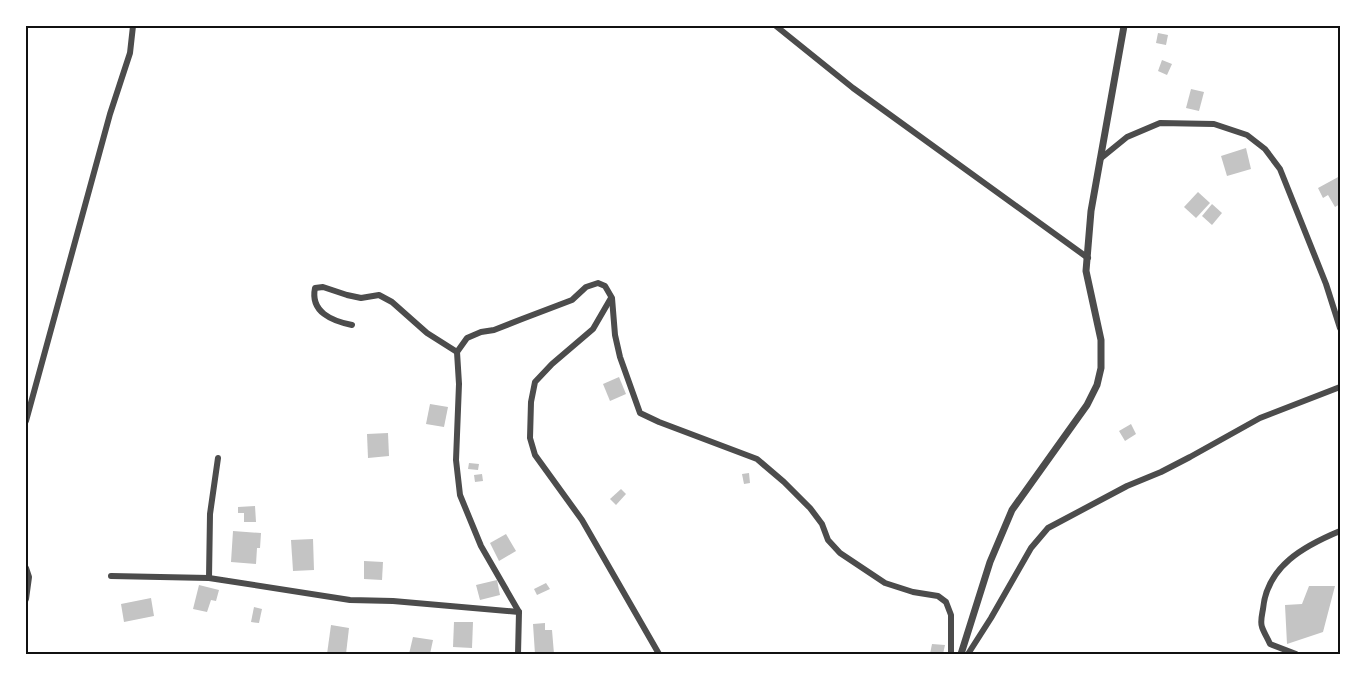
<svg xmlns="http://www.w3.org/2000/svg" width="1366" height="680" viewBox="0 0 1366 680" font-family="'Nunito Sans',sans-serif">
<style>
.building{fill:#c4c4c4}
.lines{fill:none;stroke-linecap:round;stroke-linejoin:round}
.minor{stroke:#4c4c4c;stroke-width:6}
.tertiary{stroke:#4c4c4c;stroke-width:7}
.neatline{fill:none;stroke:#111;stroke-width:2}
</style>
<rect width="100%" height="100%" fill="#fff"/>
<!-- building -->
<g class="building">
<path d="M 1158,33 L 1168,35 L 1166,45 L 1156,43 Z"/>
<path d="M 1162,60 L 1172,64 L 1167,75 L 1158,71 Z"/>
<path d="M 1191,89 L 1204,92 L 1199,111 L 1186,108 Z"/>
<path d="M 1246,148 L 1251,169 L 1227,176 L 1221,156 Z"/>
<path d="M 1340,176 L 1340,204 L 1335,207 L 1328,195 L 1323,198 L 1318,188 Z"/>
<path d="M 1198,192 L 1210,203 L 1196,218 L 1184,207 Z"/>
<path d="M 1212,204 L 1222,213 L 1212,225 L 1202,216 Z"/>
<path d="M 619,377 L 626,394 L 610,401 L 603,384 Z"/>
<path d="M 430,404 L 448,407 L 444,427 L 426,424 Z"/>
<path d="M 1131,424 L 1136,434 L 1125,441 L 1119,431 Z"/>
<path d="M 388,433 L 389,456 L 368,458 L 367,434 Z"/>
<path d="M 469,463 L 479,464 L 478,470 L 468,469 Z"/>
<path d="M 749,473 L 750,483 L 744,484 L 742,474 Z"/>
<path d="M 482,474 L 483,481 L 475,482 L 474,475 Z"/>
<path d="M 621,489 L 626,494 L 616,505 L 610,499 Z"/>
<path d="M 255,506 L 256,522 L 244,522 L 244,513 L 238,513 L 238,507 Z"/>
<path d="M 233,531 L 261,533 L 260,548 L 257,548 L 256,564 L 231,562 Z"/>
<path d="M 506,534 L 516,551 L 499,561 L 490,543 Z"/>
<path d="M 313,539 L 314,570 L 293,571 L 291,540 Z"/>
<path d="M 364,561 L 383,562 L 382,580 L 364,579 Z"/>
<path d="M 497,580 L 500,595 L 480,600 L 476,585 Z"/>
<path d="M 546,583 L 550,589 L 537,595 L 534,589 Z"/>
<path d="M 199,585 L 219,590 L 216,601 L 211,600 L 207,612 L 193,609 Z"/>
<path d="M 1309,586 L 1335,586 L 1323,632 L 1287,644 L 1285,605 L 1302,604 Z"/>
<path d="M 151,598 L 154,616 L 124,622 L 121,604 Z"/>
<path d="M 254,607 L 262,609 L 259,623 L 251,622 Z"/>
<path d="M 454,622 L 473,622 L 472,648 L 453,647 Z"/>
<path d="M 545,623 L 545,630 L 552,630 L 554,654 L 535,654 L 533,624 Z"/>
<path d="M 331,625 L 349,628 L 346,654 L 327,654 Z"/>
<path d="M 413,637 L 433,640 L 430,654 L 409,654 Z"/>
<path d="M 932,644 L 945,645 L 943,654 L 930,654 Z"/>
</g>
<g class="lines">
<!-- minor -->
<g class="minor">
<path d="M 776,26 L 853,88 L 1088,258"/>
<path d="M 1100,159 L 1127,137 L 1160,123 L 1214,124 L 1247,135 L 1265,149 L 1280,169 L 1326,284 L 1340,328"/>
<path d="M 611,298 L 593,329 L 552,364 L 535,382 L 531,402 L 530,438 L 535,455 L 582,520 L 659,654"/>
<path d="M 352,325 C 332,321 310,312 315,288 L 323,287 L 347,295 L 361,298 L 379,295 L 392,302 L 427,333 L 457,352"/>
<path d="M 26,421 L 110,114 L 130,53 L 133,26"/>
<path d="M 26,568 L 29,577 L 26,599"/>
<path d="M 111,576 L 209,578 L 350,600 L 393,601 L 519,612"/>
<path d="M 209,578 L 210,514 L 218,458"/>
<path d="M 518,654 L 519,612 L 481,546 L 460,495 L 456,460 L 459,384 L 457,352 L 467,338 L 481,332 L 494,330 L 522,319 L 572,300 L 586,287 L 598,283 L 605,286 L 612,298 L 615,335 L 620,357 L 640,413 L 659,422 L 757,459 L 784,482 L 810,508 L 822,524 L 828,540 L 840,553 L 885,583 L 913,592 L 938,596 L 946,602 L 951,615 L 951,654"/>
<path d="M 968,654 L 991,618 L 1031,548 L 1048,528 L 1127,486 L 1161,472 L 1190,457 L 1260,418 L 1340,387"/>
<path d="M 1296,654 L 1270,644 C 1268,639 1264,633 1262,627 C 1260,622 1262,615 1263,609 C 1267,566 1304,546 1340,531"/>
</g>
<!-- tertiary -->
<path class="tertiary" d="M 961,654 L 990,562 L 1012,510 L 1087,405 L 1097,385 L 1101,368 L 1101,340 L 1086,271 L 1091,211 L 1124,26"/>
</g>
<!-- border -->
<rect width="1366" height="680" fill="none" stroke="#ffffff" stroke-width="54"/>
<rect x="27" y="27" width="1312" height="626" class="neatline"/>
</svg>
